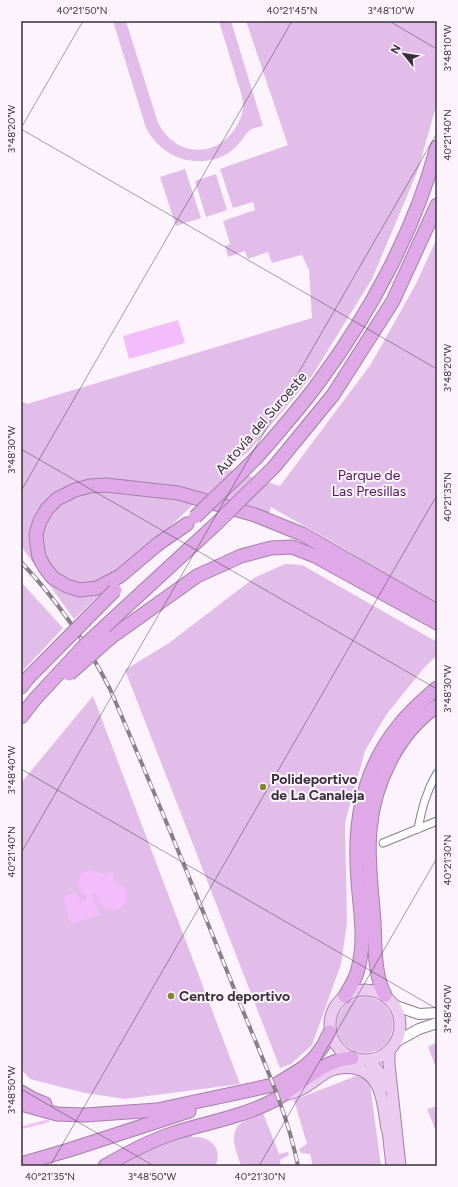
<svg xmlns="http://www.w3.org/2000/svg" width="458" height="1187" viewBox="0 0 458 1187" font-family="Figtree,sans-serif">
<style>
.green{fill:#e3bde9}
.water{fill:#f3bcfb}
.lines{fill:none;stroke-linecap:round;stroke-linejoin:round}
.stream{stroke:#f3bcfb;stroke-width:2.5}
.street-casing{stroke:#8a7c8c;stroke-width:9}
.secondary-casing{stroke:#8a7c8c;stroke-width:12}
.primary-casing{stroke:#a47faa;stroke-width:13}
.highway-casing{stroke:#a47faa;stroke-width:15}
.street{stroke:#fff;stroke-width:7}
.secondary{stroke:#fff;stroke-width:10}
.primary{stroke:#eccbf1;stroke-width:11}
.highway{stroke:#dfa8e7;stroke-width:13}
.rail-casing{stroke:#878088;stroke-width:4}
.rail{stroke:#fcf3fd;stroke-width:2.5;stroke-dasharray:8;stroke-linecap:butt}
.highway-bridge-casing{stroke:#a47faa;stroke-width:15;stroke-linecap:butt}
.highway-bridge{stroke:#dfa8e7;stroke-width:13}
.ticks{fill:none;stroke:#373238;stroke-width:1;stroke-opacity:0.45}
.poi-dot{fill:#818630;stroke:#fcf3fd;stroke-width:1.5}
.labels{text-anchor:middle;stroke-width:4;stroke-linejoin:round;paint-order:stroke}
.street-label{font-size:14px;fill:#373238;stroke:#fcf3fd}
.park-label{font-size:14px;fill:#54145e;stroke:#fcf3fd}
.poi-label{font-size:14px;font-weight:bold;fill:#373238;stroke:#fcf3fd;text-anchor:start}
.neatline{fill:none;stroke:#373238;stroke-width:1.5}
.ticks-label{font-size:10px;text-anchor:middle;fill:#373238}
</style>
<rect width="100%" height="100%" fill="#fcf3fd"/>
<!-- green -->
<g class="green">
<path d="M 113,21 L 126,21 L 158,123 C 162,130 167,137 174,142 C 192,155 217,151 231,134 C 237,127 243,116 243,106 C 243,95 238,84 235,74 C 230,56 224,39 219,21 L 231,21 L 263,126 C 259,127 252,128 249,131 C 246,133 244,138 241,141 C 237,146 231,152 225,155 C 218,159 211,160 204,161 C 179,163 158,150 146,128 Z"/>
<path d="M 246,21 L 437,21 L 437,103 L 418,170 L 372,279 L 312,376 L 250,450 L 227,469 L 280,486 L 371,364 L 416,284 L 437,238 L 437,603 L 403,585 L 348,551 L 271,507 L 269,515 L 201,497 L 74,619 L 21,546 L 21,401 L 27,404 L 312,318 L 309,270 L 302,255 L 272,263 L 268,252 L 248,259 L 245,251 L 228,257 L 225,246 L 230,244 L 223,221 L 255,210 L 253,202 L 233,208 L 220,169 L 288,145 Z"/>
<path d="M 185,169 L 201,218 L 176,226 L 160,177 Z"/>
<path d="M 216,174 L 227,210 L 206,217 L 195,181 Z"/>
<path d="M 285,564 L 302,565 L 437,642 L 437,655 L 424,668 L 386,715 L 365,751 L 345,823 L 347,923 L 341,964 L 312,1045 L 291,1064 L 280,1068 L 125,670 L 169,643 L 254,578 Z"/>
<path d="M 21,582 L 63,628 L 21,673 Z"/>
<path d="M 93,696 L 240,1084 L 125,1099 L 85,1093 L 30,1079 L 21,1069 L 21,783 Z"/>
<circle cx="365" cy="1025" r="28"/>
<path d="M 437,1042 L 437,1070 L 428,1047 Z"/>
<path d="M 356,1076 C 364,1077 367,1078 370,1085 L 381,1166 L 313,1166 L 310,1154 L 301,1153 L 299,1149 L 307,1144 L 294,1100 Z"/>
<path d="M 437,1106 L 437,1134 L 427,1109 Z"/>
<path d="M 263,1113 L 279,1154 L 288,1152 L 289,1155 L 280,1160 L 281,1166 L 241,1166 C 237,1153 228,1135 240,1124 C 246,1119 256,1116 263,1113 Z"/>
<path d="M 191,1133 L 192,1137 C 198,1137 203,1137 208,1140 C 217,1145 221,1157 215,1166 L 116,1166 L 155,1145 Z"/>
</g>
<!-- water -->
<g class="water">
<path d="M 178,320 L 185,343 L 129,359 L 123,336 Z"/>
<path d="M 90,870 L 106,874 L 114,872 L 113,880 C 117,883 122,884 125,889 C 134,907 105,924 96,893 L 93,893 L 92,894 L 100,915 L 71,924 L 63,897 L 76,892 L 80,902 L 86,901 L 86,896 L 81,892 L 78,883 L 81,874 Z"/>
</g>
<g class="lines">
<!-- stream -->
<path class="stream" d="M 21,1128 L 48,1121"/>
<!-- street casing -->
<g class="street-casing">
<g id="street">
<path d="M 418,829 C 422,808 426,792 437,773"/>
<path d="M 383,843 L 437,821"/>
</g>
</g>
<!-- secondary casing -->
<g class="secondary-casing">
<g id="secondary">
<path d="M 396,1006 L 419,1014 L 437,1013"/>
<path d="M 397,1041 L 419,1029 L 437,1023"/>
</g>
</g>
<!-- primary casing -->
<g class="primary-casing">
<g id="primary">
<circle cx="365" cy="1025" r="35"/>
<path d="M 389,1051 L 389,1064 L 400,1166"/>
<path d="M 369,1061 L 379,1072 L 383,1087"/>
<path d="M 287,1094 C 303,1092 314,1080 327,1072 C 335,1068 345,1067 354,1068 C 383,1073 383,1106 387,1129"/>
<path d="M 387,1122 L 392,1166"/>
</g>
</g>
<!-- highway casing -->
<g class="highway-casing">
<g id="highway">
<path d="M 257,457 C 278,433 300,408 319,382 C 370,313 415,230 437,147"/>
<path d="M 274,467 L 333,395 L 393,301 L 437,205"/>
<path d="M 187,524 L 158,544 L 120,576 L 97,588 L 80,590 L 67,586 L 53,578 L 45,568 L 39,557 L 37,545 L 36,534 L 40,521 L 47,509 L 57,499 L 75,490 L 90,486 L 106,485 L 178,493 L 255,515 L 302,534 L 437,611"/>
<path d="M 126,607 L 216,524"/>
<path d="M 110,638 L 197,576 L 241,556 L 271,548 L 292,547 L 315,556 L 437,623"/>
<path d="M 21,687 L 28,678"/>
<path d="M 21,717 L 35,699"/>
<path d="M 385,995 C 374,976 375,943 374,921 C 372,893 367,858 370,830 C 374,783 398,733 437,706"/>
<path d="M 345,996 C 350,987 356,979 358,969 C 366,940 360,910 358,881 C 353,823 362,770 400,724 C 411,710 424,699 437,688"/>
<path d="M 21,1092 L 33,1099 L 45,1104"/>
<path d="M 21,1104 L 57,1114 L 85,1115 L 157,1110 L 255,1089 L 277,1084 L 303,1068 L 314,1058 L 323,1046 L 330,1032"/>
<path d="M 21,1164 L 69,1150 L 189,1111"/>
<path d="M 105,1166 C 127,1153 150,1141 174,1133 C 208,1122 247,1116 278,1098 C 302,1083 323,1060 352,1058"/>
</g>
</g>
<!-- street -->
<use href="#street" class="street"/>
<!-- secondary -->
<use href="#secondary" class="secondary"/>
<!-- primary -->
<use href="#primary" class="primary"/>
<!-- highway -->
<use href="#highway" class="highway"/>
<!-- rail casing -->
<g class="rail-casing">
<path id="rail" d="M 21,562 C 57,600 86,642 110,689 C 154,791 196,893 237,996 C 259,1052 286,1106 298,1166"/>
</g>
<!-- rail -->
<use href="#rail" class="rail"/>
<!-- highway-bridge casing -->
<g class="highway-bridge-casing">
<g id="highway-bridge">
<path d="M 195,517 L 242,472 L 257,457"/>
<path d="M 216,524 L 274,467"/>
<path d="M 69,674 L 110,638"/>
<path d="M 28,678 L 115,590"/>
<path d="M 35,699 L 85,645 L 126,607"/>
</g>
</g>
<!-- highway-bridge -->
<use href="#highway-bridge" class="highway-bridge"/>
</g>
<!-- ticks -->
<path class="ticks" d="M 389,21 L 437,49M 21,128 L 83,21M 21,129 L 437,369M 21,449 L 437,689M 21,491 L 292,21M 21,769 L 437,1009M 21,853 L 437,133M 21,1089 L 154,1166M 50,1166 L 437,495M 259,1166 L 437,858"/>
<!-- markers -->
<g class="poi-dot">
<circle cx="263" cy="787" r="4"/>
<circle cx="171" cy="996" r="4"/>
</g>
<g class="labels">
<!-- street labels -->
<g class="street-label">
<text transform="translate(261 423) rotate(-49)" y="5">Autovía del Suroeste</text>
</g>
<!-- park labels -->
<g class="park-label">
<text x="369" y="480">Parque de<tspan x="369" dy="16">Las Presillas</tspan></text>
</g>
<!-- poi labels -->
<g class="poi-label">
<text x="271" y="784">Polideportivo<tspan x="271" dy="16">de La Canaleja</tspan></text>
<text x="179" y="1001">Centro deportivo</text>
</g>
</g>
<!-- border -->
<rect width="458" height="1187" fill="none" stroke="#fcf3fd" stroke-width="44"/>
<!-- north arrow -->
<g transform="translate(404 54) rotate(300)" stroke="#fcf3fd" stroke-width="3" paint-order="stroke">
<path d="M0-3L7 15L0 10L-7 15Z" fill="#373238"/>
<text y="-6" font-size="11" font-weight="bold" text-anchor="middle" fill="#373238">N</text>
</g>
<rect x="22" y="22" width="414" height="1143" class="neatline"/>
<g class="ticks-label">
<text x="82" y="14">40°21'50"N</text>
<text x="292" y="14">40°21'45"N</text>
<text x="391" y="14">3°48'10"W</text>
<text transform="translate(447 48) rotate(-90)" y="4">3°48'10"W</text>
<text transform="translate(11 129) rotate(-90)" y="4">3°48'20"W</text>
<text transform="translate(447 135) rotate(-90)" y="4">40°21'40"N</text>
<text transform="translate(447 368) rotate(-90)" y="4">3°48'20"W</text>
<text transform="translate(11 450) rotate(-90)" y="4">3°48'30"W</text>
<text transform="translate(447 497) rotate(-90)" y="4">40°21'35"N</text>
<text transform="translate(447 689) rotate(-90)" y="4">3°48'30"W</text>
<text transform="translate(11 770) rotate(-90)" y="4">3°48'40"W</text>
<text transform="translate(11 852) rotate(-90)" y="4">40°21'40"N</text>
<text transform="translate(447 860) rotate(-90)" y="4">40°21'30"N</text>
<text transform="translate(447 1009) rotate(-90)" y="4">3°48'40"W</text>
<text transform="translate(11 1090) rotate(-90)" y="4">3°48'50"W</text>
<text x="50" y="1180">40°21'35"N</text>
<text x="152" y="1180">3°48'50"W</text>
<text x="260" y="1180">40°21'30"N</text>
</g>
</svg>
